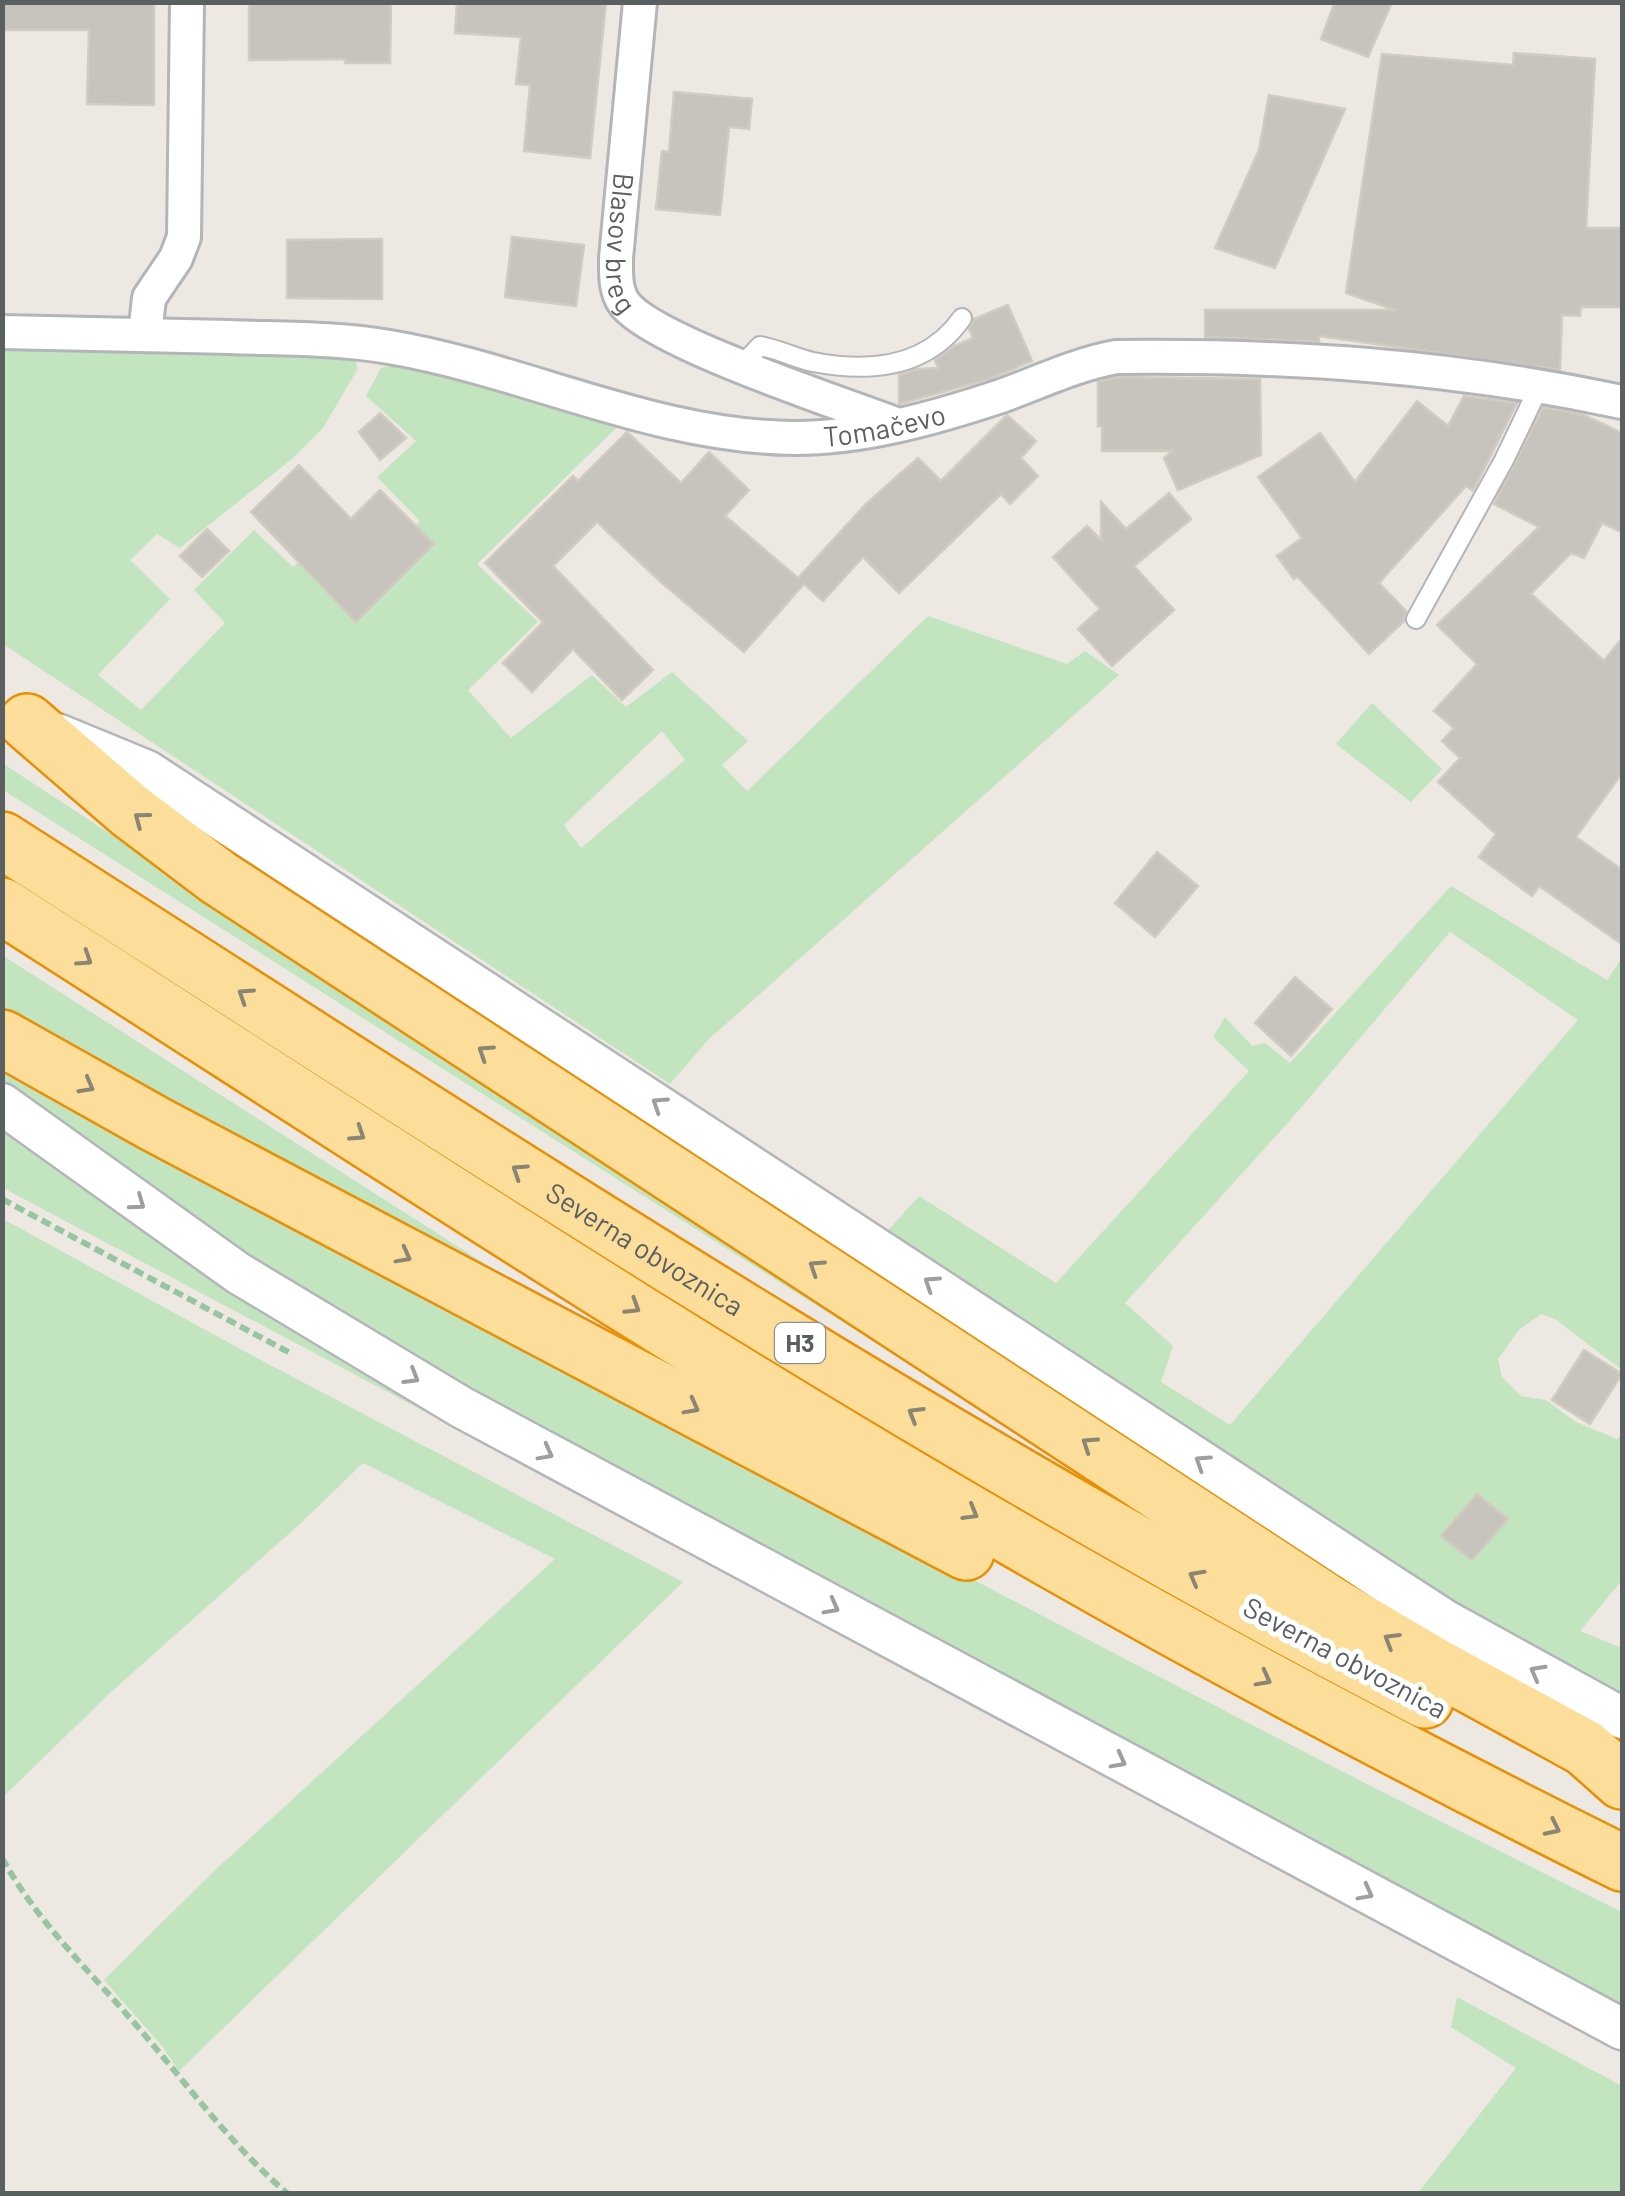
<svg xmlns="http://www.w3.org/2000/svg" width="1625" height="2196" viewBox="0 0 1625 2196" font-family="Barlow,sans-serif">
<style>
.green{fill:#c2e4bf;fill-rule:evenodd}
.building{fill:#c7c4be;stroke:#d1cbc0;stroke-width:2.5}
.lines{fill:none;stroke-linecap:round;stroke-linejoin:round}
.service-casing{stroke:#b3b5b9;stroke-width:22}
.minor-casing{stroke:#b3b5b9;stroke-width:38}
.tertiary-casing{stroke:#b3b5b9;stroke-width:45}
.trunk-casing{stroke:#e88f06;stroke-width:60}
.path{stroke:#98c5a1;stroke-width:6;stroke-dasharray:10 5;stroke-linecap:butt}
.service{stroke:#fff;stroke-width:18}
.minor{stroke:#fff;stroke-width:32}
.tertiary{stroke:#fff;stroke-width:40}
.trunk{stroke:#fcde9a;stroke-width:55}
.oneway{stroke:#8b8573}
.oneway2{stroke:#9c9fa1}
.labels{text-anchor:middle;stroke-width:10;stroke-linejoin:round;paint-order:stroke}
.shield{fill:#fff;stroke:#8c8f91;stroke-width:2.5}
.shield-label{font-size:25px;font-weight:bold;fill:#5a5f62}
.street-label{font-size:28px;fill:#5a5f62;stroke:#fff}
</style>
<rect width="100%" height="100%" fill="#ede9e2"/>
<!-- green -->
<g class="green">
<path d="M 2,349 L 195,349 L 356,357 L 357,370 L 323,428 L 292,459 L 180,548 L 157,534 L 130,560 L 170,599 L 98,675 L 141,710 L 225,623 L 194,590 L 254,530 L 293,567 L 331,532 L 369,569 L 420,521 L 377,477 L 416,441 L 366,396 L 381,368 C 425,356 570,410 620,424 L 477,564 L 538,622 L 468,690 L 511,738 L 592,675 L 626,707 L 672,672 L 748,741 L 722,765 L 747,791 L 928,616 L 1067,664 L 1085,651 L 1119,675 L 708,1040 L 670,1084 L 3,644 ZM 662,731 L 685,760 L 581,848 L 564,825 Z"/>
<path d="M 1372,703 L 1442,769 L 1411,802 L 1336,744 Z"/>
<path d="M 2,763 L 924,1366 L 915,1368 L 3,790 Z"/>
<path d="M 1451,886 L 1607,980 L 1622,958 L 1622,1370 L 1555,1319 L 1541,1314 L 1519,1330 L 1498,1359 L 1502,1377 L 1521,1396 L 1546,1400 L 1576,1422 L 1617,1439 L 1622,1435 L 1622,1580 L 1580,1631 L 1622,1648 L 1622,1698 L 1394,1567 L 885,1234 L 919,1196 L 1056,1283 L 1249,1071 L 1213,1037 L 1225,1017 L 1252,1046 L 1265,1043 L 1290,1063 ZM 1450,932 L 1578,1020 L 1230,1425 L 1161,1382 L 1173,1346 L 1125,1303 L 1293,1117 Z"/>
<path d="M 2,955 L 540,1299 L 3,1019 Z"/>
<path d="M 2,1061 C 541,1348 1076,1642 1622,1912 L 1622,2006 L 469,1390 L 279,1277 L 200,1225 L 3,1083 Z"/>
<path d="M 2,1127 L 131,1223 L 256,1305 L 450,1425 L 3,1188 Z"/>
<path d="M 3,1219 L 253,1356 L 683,1582 L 179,2071 L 162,2046 L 104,1980 L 212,1873 L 555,1559 L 363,1463 L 302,1522 L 110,1693 L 3,1797 Z"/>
<path d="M 1457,1997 L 1622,2086 L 1622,2193 L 1418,2193 L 1516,2068 L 1451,2027 Z"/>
</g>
<!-- building -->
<g class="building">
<path d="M 2,2 L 154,2 L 154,105 L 87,104 L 89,30 L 2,30 Z"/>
<path d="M 249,2 L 391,2 L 390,63 L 345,63 L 345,59 L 249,60 Z"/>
<path d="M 457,2 L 606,2 L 590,158 L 524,151 L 530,85 L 516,84 L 521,37 L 455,33 Z"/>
<path d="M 1335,2 L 1392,2 L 1368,57 L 1321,39 Z"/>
<path d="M 1514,53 L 1595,59 L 1586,228 L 1622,228 L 1622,307 L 1581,307 L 1580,316 L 1562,315 L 1560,370 L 1319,336 L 1319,342 L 1205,337 L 1205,310 L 1395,310 L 1346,293 L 1382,54 L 1513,65 Z"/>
<path d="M 674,92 L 752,99 L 749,129 L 729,127 L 720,215 L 656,209 L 662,151 L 669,152 Z"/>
<path d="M 1269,95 L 1345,109 L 1275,268 L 1215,248 L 1259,150 Z"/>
<path d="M 512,237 L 584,245 L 576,306 L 505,297 Z"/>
<path d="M 382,239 L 382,299 L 287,298 L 287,240 Z"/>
<path d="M 1008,305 L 1032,361 L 989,379 L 899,404 L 899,375 L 917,369 L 938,368 L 935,360 L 954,346 L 973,338 L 969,329 L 974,319 Z"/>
<path d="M 1118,377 L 1260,379 L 1261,455 L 1178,490 L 1164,458 L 1172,451 L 1102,451 L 1102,426 L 1098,426 L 1098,382 Z"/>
<path d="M 1464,396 L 1517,403 L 1473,491 L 1466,486 L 1379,583 L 1406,611 L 1404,621 L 1369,654 L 1297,576 L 1294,579 L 1277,556 L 1302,538 L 1258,477 L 1320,433 L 1355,482 L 1417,401 L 1448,426 Z"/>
<path d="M 1543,407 L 1584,415 L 1622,433 L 1622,532 L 1602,523 L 1584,558 L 1571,553 L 1531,594 L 1604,661 L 1622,638 L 1622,773 L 1576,837 L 1622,870 L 1622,944 L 1539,886 L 1532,896 L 1479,857 L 1496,834 L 1438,782 L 1460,758 L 1442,741 L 1454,728 L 1434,711 L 1477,664 L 1437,625 L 1539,527 L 1494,504 Z"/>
<path d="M 380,413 L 406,438 L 380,460 L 359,432 Z"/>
<path d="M 1007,415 L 1036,441 L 1021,458 L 1038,476 L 1010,504 L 1001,494 L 899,593 L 863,557 L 823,601 L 804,584 L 744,652 L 662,583 L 597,522 L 553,566 L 653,670 L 622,700 L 573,649 L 532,692 L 503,663 L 543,622 L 485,563 L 573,476 L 578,481 L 627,432 L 681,483 L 709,452 L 749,490 L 725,516 L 798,578 L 866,504 L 918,458 L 941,481 Z"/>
<path d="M 299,465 L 351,519 L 380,490 L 434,544 L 356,622 L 251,512 Z"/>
<path d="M 1169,493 L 1191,519 L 1134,566 L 1174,610 L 1112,666 L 1078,629 L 1100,609 L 1053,557 L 1087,526 L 1101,540 L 1101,502 L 1126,529 Z"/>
<path d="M 207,529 L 229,551 L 202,577 L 180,556 Z"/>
<path d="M 1157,852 L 1198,886 L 1155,937 L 1115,903 Z"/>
<path d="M 1295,977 L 1332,1009 L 1291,1056 L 1255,1023 Z"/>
<path d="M 1584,1350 L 1622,1374 L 1590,1424 L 1552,1400 Z"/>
<path d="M 1477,1494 L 1508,1519 L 1472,1560 L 1441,1536 Z"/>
</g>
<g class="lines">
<!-- service casing -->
<g class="service-casing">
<g id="service">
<path d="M 742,365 L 760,346 C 778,349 795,358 813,362 C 870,373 927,368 962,318"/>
<path d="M 1416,619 L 1504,460 L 1540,385"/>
</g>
</g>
<!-- minor casing -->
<g class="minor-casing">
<g id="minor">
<path id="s1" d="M 640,2 L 616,258 C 616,273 615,290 624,303 C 652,342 844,404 898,425"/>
<path id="s2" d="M 2,332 C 78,334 154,335 230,337 C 282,339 337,338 389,347 C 526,370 653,437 795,438 C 862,438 931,419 995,398 C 1036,384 1073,365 1116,357 C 1290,355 1452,366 1622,402"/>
<path d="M 145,335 L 149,298 L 176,258 L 184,237 L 187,2"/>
</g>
</g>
<!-- tertiary casing -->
<g class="tertiary-casing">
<g id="tertiary">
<path d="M 57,734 L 147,771 L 1384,1581 L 1446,1621 L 1622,1718"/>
<path d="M 2,1104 L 238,1273 L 461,1407 L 1622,2029"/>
</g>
</g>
<!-- trunk casing -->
<g class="trunk-casing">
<g id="trunk">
<path d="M 27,722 L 129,810 L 219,878 L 1333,1606 L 1435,1666 L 1585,1748 L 1622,1781"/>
<path id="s3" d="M 2,840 C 469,1139 933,1445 1425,1700"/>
<path d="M 2,906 C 353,1130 701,1361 1062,1566 C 1246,1671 1433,1769 1622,1863"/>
<path d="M 2,1038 L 155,1124 L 966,1552"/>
</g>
</g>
<!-- path -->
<g class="path">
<path d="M 2,1199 L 292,1354"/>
<path d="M 2,1858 C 40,1926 93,1974 143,2033 C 190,2088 232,2146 288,2194"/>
</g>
<!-- service -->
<use href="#service" class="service"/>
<!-- minor -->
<use href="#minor" class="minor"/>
<!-- tertiary -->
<use href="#tertiary" class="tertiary"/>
<!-- trunk -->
<use href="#trunk" class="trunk"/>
</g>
<!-- one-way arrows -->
<defs><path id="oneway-chevron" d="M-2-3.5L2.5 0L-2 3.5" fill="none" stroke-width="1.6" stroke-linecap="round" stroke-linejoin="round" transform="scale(2.5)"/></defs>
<g class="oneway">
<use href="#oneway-chevron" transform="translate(141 819) rotate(-143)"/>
<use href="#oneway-chevron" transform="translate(85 959) rotate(33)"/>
<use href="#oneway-chevron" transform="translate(245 995) rotate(-147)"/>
<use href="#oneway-chevron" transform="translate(485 1052) rotate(-147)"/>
<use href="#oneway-chevron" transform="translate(87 1086) rotate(29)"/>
<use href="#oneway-chevron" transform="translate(358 1134) rotate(33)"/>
<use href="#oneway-chevron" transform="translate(519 1171) rotate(-147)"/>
<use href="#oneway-chevron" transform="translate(404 1256) rotate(28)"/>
<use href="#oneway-chevron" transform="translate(816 1267) rotate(-147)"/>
<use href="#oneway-chevron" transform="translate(633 1307) rotate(32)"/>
<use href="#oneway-chevron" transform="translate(692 1407) rotate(28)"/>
<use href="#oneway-chevron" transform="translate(915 1414) rotate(-149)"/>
<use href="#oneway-chevron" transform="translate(1089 1444) rotate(-146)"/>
<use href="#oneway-chevron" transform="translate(971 1513) rotate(30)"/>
<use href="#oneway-chevron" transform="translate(1196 1577) rotate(-151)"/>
<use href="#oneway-chevron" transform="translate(1391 1640) rotate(-149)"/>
<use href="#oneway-chevron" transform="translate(1264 1679) rotate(28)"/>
<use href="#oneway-chevron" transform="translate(1553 1828) rotate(26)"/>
</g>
<g class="oneway2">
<use href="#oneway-chevron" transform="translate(659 1104) rotate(-147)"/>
<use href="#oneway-chevron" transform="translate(138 1203) rotate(36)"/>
<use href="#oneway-chevron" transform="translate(931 1283) rotate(-147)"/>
<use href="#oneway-chevron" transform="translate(412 1377) rotate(31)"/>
<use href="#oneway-chevron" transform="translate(546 1453) rotate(28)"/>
<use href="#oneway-chevron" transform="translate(1202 1462) rotate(-147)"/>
<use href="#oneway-chevron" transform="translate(832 1607) rotate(28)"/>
<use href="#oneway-chevron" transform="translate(1537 1672) rotate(-151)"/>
<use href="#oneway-chevron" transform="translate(1119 1761) rotate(28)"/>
<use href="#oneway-chevron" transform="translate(1366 1893) rotate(28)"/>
</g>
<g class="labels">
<!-- shield labels -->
<rect class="shield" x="775" y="1323" width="50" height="40" rx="8"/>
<g class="shield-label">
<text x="800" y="1352">H3</text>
</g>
<!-- street labels -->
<g class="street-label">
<text dy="10" stroke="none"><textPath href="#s1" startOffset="242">Blasov breg</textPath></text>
<text dy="10" stroke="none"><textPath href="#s2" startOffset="895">Tomačevo</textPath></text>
<text dy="10" stroke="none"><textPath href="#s3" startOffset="762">Severna obvoznica</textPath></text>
<text transform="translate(1345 1658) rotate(28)" y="10">Severna obvoznica</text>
</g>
</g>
<!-- border -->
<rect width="1625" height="2196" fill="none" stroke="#5a5f62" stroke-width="10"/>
</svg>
